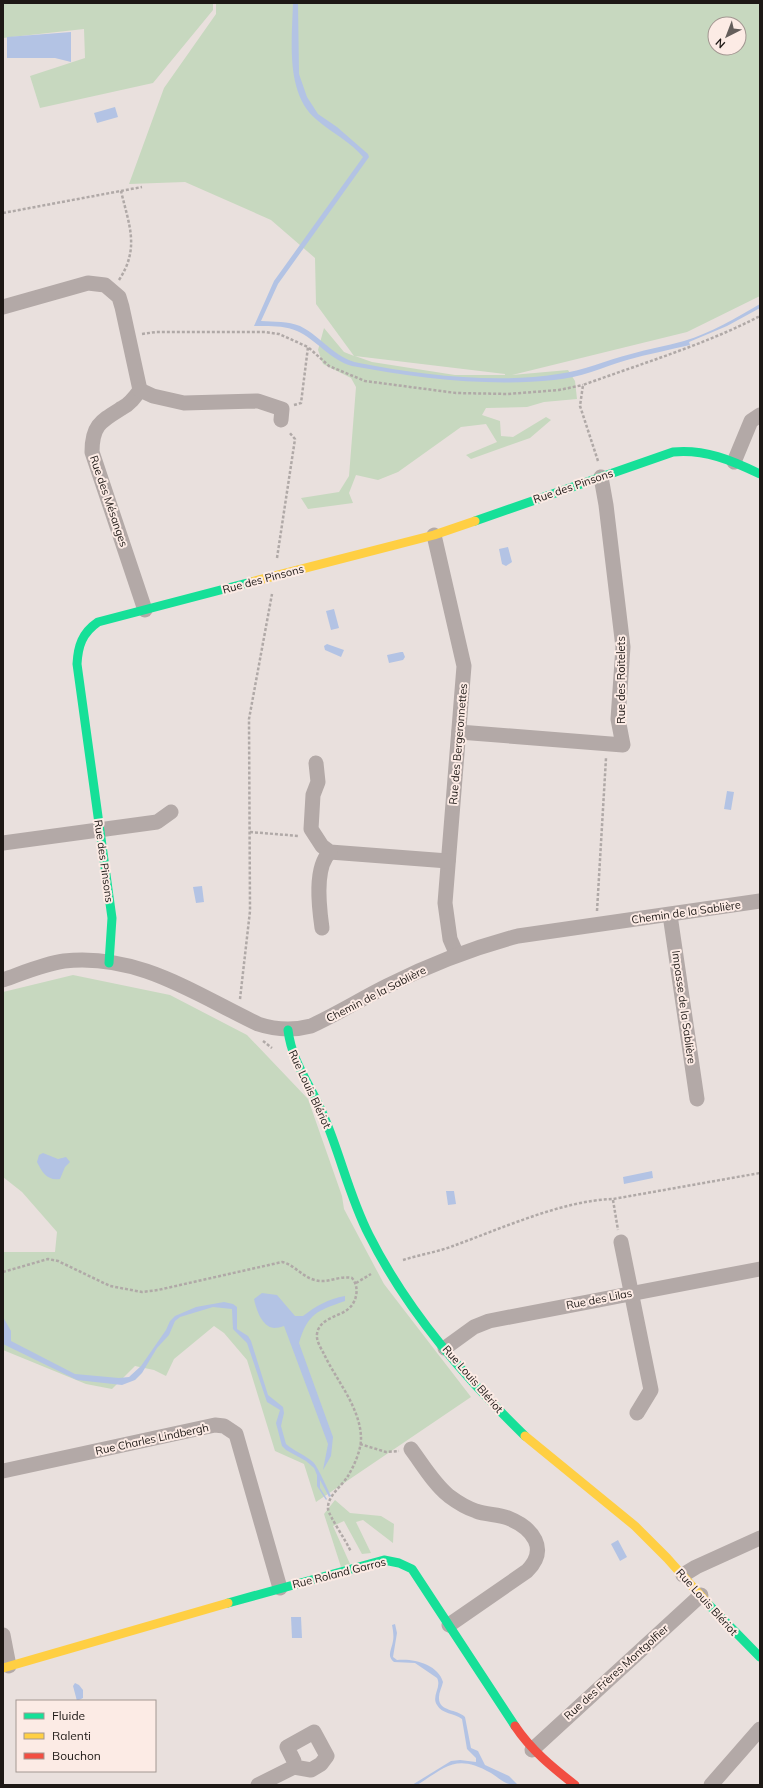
<svg xmlns="http://www.w3.org/2000/svg" width="763" height="1788" viewBox="0 0 763 1788" font-family="Mulish,sans-serif">
<style>
.green{fill:#c7d8bf;fill-rule:evenodd}
.water{fill:#b3c3e4}
.lines{fill:none;stroke-linecap:round;stroke-linejoin:round}
.path{stroke:#b0a9a7;stroke-width:2.5;stroke-dasharray:3 2;stroke-linecap:butt}
.street{stroke:#b3a9a7;stroke-width:15}
.fast{stroke:#16e098;stroke-width:9}
.slow{stroke:#ffcf43;stroke-width:9}
.jam{stroke:#f24e42;stroke-width:9}
.labels{text-anchor:middle;stroke-width:4;stroke-linejoin:round;paint-order:stroke}
.street-label{font-size:11px;fill:#1d1815;stroke:#fcebe5}
</style>
<rect width="100%" height="100%" fill="#e9e0dd"/>
<!-- green -->
<g class="green">
<path d="M 3,3 L 213,3 L 213,10 L 153,83 L 40,108 L 30,76 L 85,58 L 84,29 L 3,38 Z"/>
<path d="M 216,3 L 760,3 L 760,296 L 687,332 L 512,375 L 568,370 L 575,381 L 577,399 L 544,402 L 527,407 L 486,408 L 482,415 L 500,421 L 501,436 L 513,437 L 546,417 L 551,420 L 530,438 L 471,459 L 466,455 L 497,442 L 486,424 L 461,427 L 398,472 L 378,480 L 356,475 L 349,493 L 353,503 L 308,509 L 301,498 L 339,492 L 349,476 L 356,387 L 351,378 L 323,364 L 318,350 L 324,328 L 344,352 L 354,356 L 316,304 L 315,258 L 271,220 L 185,182 L 129,184 L 164,88 L 216,14 ZM 715,24 L 739,24 L 739,48 L 715,48 ZM 355,356 L 505,374 L 505,375 L 455,375 L 372,362 Z"/>
<path d="M 73,975 L 170,995 L 247,1035 L 308,1099 L 342,1196 L 344,1209 L 384,1284 L 471,1397 L 316,1502 L 304,1464 L 275,1451 L 247,1360 L 224,1333 L 214,1326 L 174,1359 L 166,1376 L 154,1370 L 135,1366 L 112,1389 L 86,1384 L 3,1350 L 3,1252 L 55,1252 L 57,1232 L 22,1192 L 3,1177 L 3,992 Z"/>
<path d="M 335,1500 L 350,1513 L 381,1516 L 394,1524 L 393,1543 L 363,1520 L 356,1522 L 371,1553 L 362,1554 L 344,1521 L 333,1526 L 350,1564 L 341,1567 L 324,1514 Z"/>
</g>
<!-- water -->
<g class="water">
<path d="M 293,3 L 298,3 L 299,74 L 307,97 L 318,114 L 337,127 L 368,154 L 369,157 L 278,284 L 261,321 C 274,322 288,321 300,326 C 322,337 334,358 359,363 C 420,375 496,384 558,374 C 583,371 606,360 631,354 C 648,349 666,346 684,341 C 711,333 736,318 760,304 L 760,308 L 727,326 L 689,342 L 690,345 C 669,350 648,354 627,360 C 603,367 580,378 554,380 C 487,387 418,378 352,366 C 330,360 317,340 297,331 C 283,325 268,326 254,326 L 274,281 L 363,157 C 351,142 332,133 317,120 C 285,94 292,40 293,3 Z"/>
<path d="M 71,32 L 71,62 L 55,58 L 7,58 L 7,37 Z"/>
<path d="M 115,107 L 118,117 L 97,123 L 94,113 Z"/>
<path d="M 508,547 L 512,562 L 506,566 L 502,564 L 499,549 Z"/>
<path d="M 334,609 L 339,628 L 331,630 L 326,611 Z"/>
<path d="M 327,644 L 344,650 L 341,657 L 325,650 L 324,646 Z"/>
<path d="M 401,652 L 403,652 L 405,657 L 403,660 L 389,663 L 387,655 Z"/>
<path d="M 727,791 L 734,792 L 731,810 L 724,809 Z"/>
<path d="M 202,886 L 204,902 L 196,903 L 193,887 Z"/>
<path d="M 43,1153 L 58,1159 L 66,1157 L 70,1162 L 65,1167 L 60,1179 C 47,1181 42,1172 37,1162 L 39,1155 Z"/>
<path d="M 652,1171 L 653,1178 L 624,1184 L 623,1177 Z"/>
<path d="M 446,1191 L 454,1191 L 456,1204 L 448,1205 Z"/>
<path d="M 262,1293 L 277,1295 L 295,1316 L 303,1316 C 316,1306 328,1299 345,1296 L 345,1301 C 317,1311 308,1313 299,1343 L 333,1437 L 331,1456 L 323,1470 L 328,1444 L 284,1326 C 281,1327 277,1328 274,1328 C 262,1327 256,1309 254,1299 Z"/>
<path d="M 224,1302 L 233,1304 L 237,1307 L 237,1329 L 248,1336 L 251,1341 L 268,1395 L 283,1407 L 284,1413 L 281,1426 L 286,1444 C 294,1451 305,1455 313,1462 C 318,1467 327,1488 331,1496 L 329,1497 L 320,1480 L 320,1488 L 327,1499 L 326,1500 L 317,1486 L 317,1475 L 314,1468 L 306,1461 L 286,1450 L 282,1446 L 276,1423 L 280,1410 L 267,1402 L 247,1343 L 233,1329 L 232,1309 L 213,1307 L 180,1317 L 175,1321 L 169,1335 L 157,1348 L 142,1373 L 135,1380 L 122,1385 L 77,1380 L 3,1344 L 3,1317 L 11,1331 L 11,1341 L 75,1374 L 119,1378 L 129,1377 L 141,1366 L 166,1330 L 170,1321 L 175,1316 L 196,1307 Z"/>
<path d="M 618,1540 L 627,1557 L 620,1561 L 611,1544 Z"/>
<path d="M 291,1617 L 301,1617 L 302,1638 L 292,1638 Z"/>
<path d="M 395,1624 L 397,1633 L 393,1657 L 397,1660 C 413,1658 438,1664 443,1682 C 442,1687 439,1692 439,1697 C 438,1712 457,1709 465,1717 L 471,1748 L 478,1751 L 485,1765 L 509,1776 L 518,1785 C 504,1785 502,1780 491,1773 C 456,1753 446,1767 417,1785 L 412,1785 L 451,1761 L 460,1760 L 476,1762 L 476,1758 L 467,1749 L 462,1719 C 454,1713 442,1714 437,1705 C 431,1696 442,1687 437,1678 L 415,1663 L 394,1662 C 386,1656 392,1649 393,1641 C 394,1636 393,1630 392,1625 Z"/>
<path d="M 75,1683 L 79,1685 L 83,1690 L 83,1698 L 77,1701 L 73,1686 Z"/>
</g>
<g class="lines">
<!-- path -->
<g class="path">
<path d="M 3,213 L 142,187"/>
<path d="M 119,280 C 140,248 129,225 121,191"/>
<path d="M 142,334 L 156,332 L 265,332 L 279,334 L 308,347"/>
<path d="M 294,405 L 301,403 L 308,347 L 329,366 L 365,381 L 456,393 L 508,394 L 559,390 L 583,385"/>
<path d="M 598,461 L 580,406 L 583,385 C 643,363 704,345 760,316"/>
<path d="M 277,558 L 295,439 L 289,432"/>
<path d="M 250,832 L 299,836"/>
<path d="M 597,911 L 606,758"/>
<path d="M 240,999 L 250,911 L 249,719 L 272,594"/>
<path d="M 263,1041 L 272,1048"/>
<path d="M 613,1200 L 618,1230"/>
<path d="M 403,1260 C 419,1255 437,1252 453,1246 C 500,1229 564,1200 613,1199 L 760,1173"/>
<path d="M 3,1272 L 48,1259 L 58,1261 L 110,1286 L 142,1292 L 158,1290 L 282,1262 C 295,1265 302,1277 315,1280 C 328,1284 339,1275 352,1278 C 360,1287 357,1303 347,1310 C 337,1317 319,1319 317,1334 C 316,1341 321,1348 324,1354 C 336,1380 361,1408 361,1439 C 361,1450 354,1466 348,1476 C 342,1486 327,1496 328,1509 C 329,1516 347,1542 351,1552"/>
<path d="M 356,1283 L 371,1274"/>
<path d="M 360,1444 L 386,1452 L 399,1451"/>
</g>
<!-- street -->
<g class="street">
<path d="M 3,307 L 88,283 L 105,285 L 119,297 L 122,307 L 140,390 C 135,397 130,404 122,408 C 101,421 92,425 92,452 L 145,610"/>
<path d="M 140,390 L 153,396 L 184,403 L 258,401 L 282,409 L 281,420"/>
<path d="M 734,462 L 751,421 L 760,415"/>
<path d="M 434,535 L 464,666 L 445,903 L 450,939 L 457,955"/>
<path d="M 459,732 L 623,745 L 618,719 L 623,647 L 606,505 L 601,477"/>
<path d="M 316,763 L 318,782 L 313,795 L 311,829 L 322,846 L 330,852 L 448,861"/>
<path d="M 3,843 L 157,822 L 171,812"/>
<path d="M 670,915 L 697,1099"/>
<path d="M 322,928 C 319,907 314,867 330,852"/>
<path d="M 3,980 C 23,973 43,964 64,961 C 138,953 195,994 258,1024 C 276,1030 292,1031 311,1026 C 337,1014 361,999 387,986 C 429,965 472,948 518,936 L 760,901"/>
<path d="M 621,1242 L 651,1390 L 637,1413"/>
<path d="M 445,1348 L 474,1327 L 489,1321 L 760,1269"/>
<path d="M 411,1449 C 423,1465 434,1484 449,1496 C 457,1502 467,1508 476,1511 C 486,1515 498,1514 508,1518 C 533,1528 549,1549 527,1571 L 449,1625"/>
<path d="M 3,1471 L 215,1425 L 224,1426 L 236,1434 L 280,1588"/>
<path d="M 683,1575 L 696,1567 L 760,1538"/>
<path d="M 3,1635 L 9,1666"/>
<path d="M 532,1750 L 701,1595"/>
<path d="M 258,1785 L 294,1767 L 311,1770 L 321,1764 L 327,1756 L 314,1732 L 287,1747 L 294,1761 L 294,1767"/>
<path d="M 711,1785 L 760,1729"/>
</g>
<!-- fast -->
<g class="fast">
<path d="M 475,521 L 673,452 C 705,449 731,460 760,474"/>
<path d="M 109,963 L 112,918 L 77,664 C 78,646 82,633 98,622 L 251,582"/>
<path d="M 288,1030 C 292,1064 313,1088 325,1119 C 341,1157 350,1198 369,1235 C 406,1309 466,1379 525,1436"/>
<path d="M 228,1603 L 384,1560 L 399,1563 L 412,1569 L 515,1726"/>
<path d="M 708,1604 L 760,1657"/>
</g>
<!-- slow -->
<g class="slow">
<path d="M 251,582 L 434,535 L 475,521"/>
<path d="M 525,1436 L 635,1526 L 667,1558 L 708,1604"/>
<path d="M 3,1668 L 228,1603"/>
</g>
<!-- jam -->
<path class="jam" d="M 515,1726 C 531,1750 552,1767 575,1785"/>
</g>
<g class="labels">
<!-- street labels -->
<g class="street-label">
<text transform="translate(573 486) rotate(-19)" y="4">Rue des Pinsons</text>
<text transform="translate(109 501) rotate(71)" y="4">Rue des Mésanges</text>
<text transform="translate(263 579) rotate(-15)" y="4">Rue des Pinsons</text>
<text transform="translate(621 680) rotate(-90)" y="4">Rue des Roitelets</text>
<text transform="translate(458 744) rotate(-85)" y="4">Rue des Bergeronnettes</text>
<text transform="translate(104 861) rotate(82)" y="4">Rue des Pinsons</text>
<text transform="translate(686 912) rotate(-8)" y="4">Chemin de la Sablière</text>
<text transform="translate(376 994) rotate(-27)" y="4">Chemin de la Sablière</text>
<text transform="translate(684 1007) rotate(82)" y="4">Impasse de la Sablière</text>
<text transform="translate(310 1089) rotate(65)" y="4">Rue Louis Blériot</text>
<text transform="translate(599 1299) rotate(-11)" y="4">Rue des Lilas</text>
<text transform="translate(473 1379) rotate(49)" y="4">Rue Louis Blériot</text>
<text transform="translate(152 1439) rotate(-12)" y="4">Rue Charles Lindbergh</text>
<text transform="translate(339 1573) rotate(-14)" y="4">Rue Roland Garros</text>
<text transform="translate(707 1602) rotate(48)" y="4">Rue Louis Blériot</text>
<text transform="translate(616 1672) rotate(-42)" y="4">Rue des Frères Montgolfier</text>
</g>
</g>
<!-- border -->
<rect width="763" height="1788" fill="none" stroke="#1d1815" stroke-width="8"/>
<!-- legend -->
<rect x="16" y="1700" width="140" height="72" fill="#fcebe5" stroke="#a39792"/>
<rect x="24" y="1713" width="20" height="6" fill="#16e098" stroke="#a39792"/>
<text x="52" y="1720" font-size="12" fill="#1d1815">Fluide</text>
<rect x="24" y="1733" width="20" height="6" fill="#ffcf43" stroke="#a39792"/>
<text x="52" y="1740" font-size="12" fill="#1d1815">Ralenti</text>
<rect x="24" y="1753" width="20" height="6" fill="#f24e42" stroke="#a39792"/>
<text x="52" y="1760" font-size="12" fill="#1d1815">Bouchon</text>
<!-- north arrow -->
<g transform="translate(727 36) rotate(222)"><circle r="19" fill="#fcebe5" stroke="#a39792"/>
<path d="M0-3L7 15L0 10L-7 15Z" fill="#645e5b"/>
<text y="-6" font-size="11" font-weight="bold" text-anchor="middle" fill="#1d1815">N</text>
</g>
</svg>
